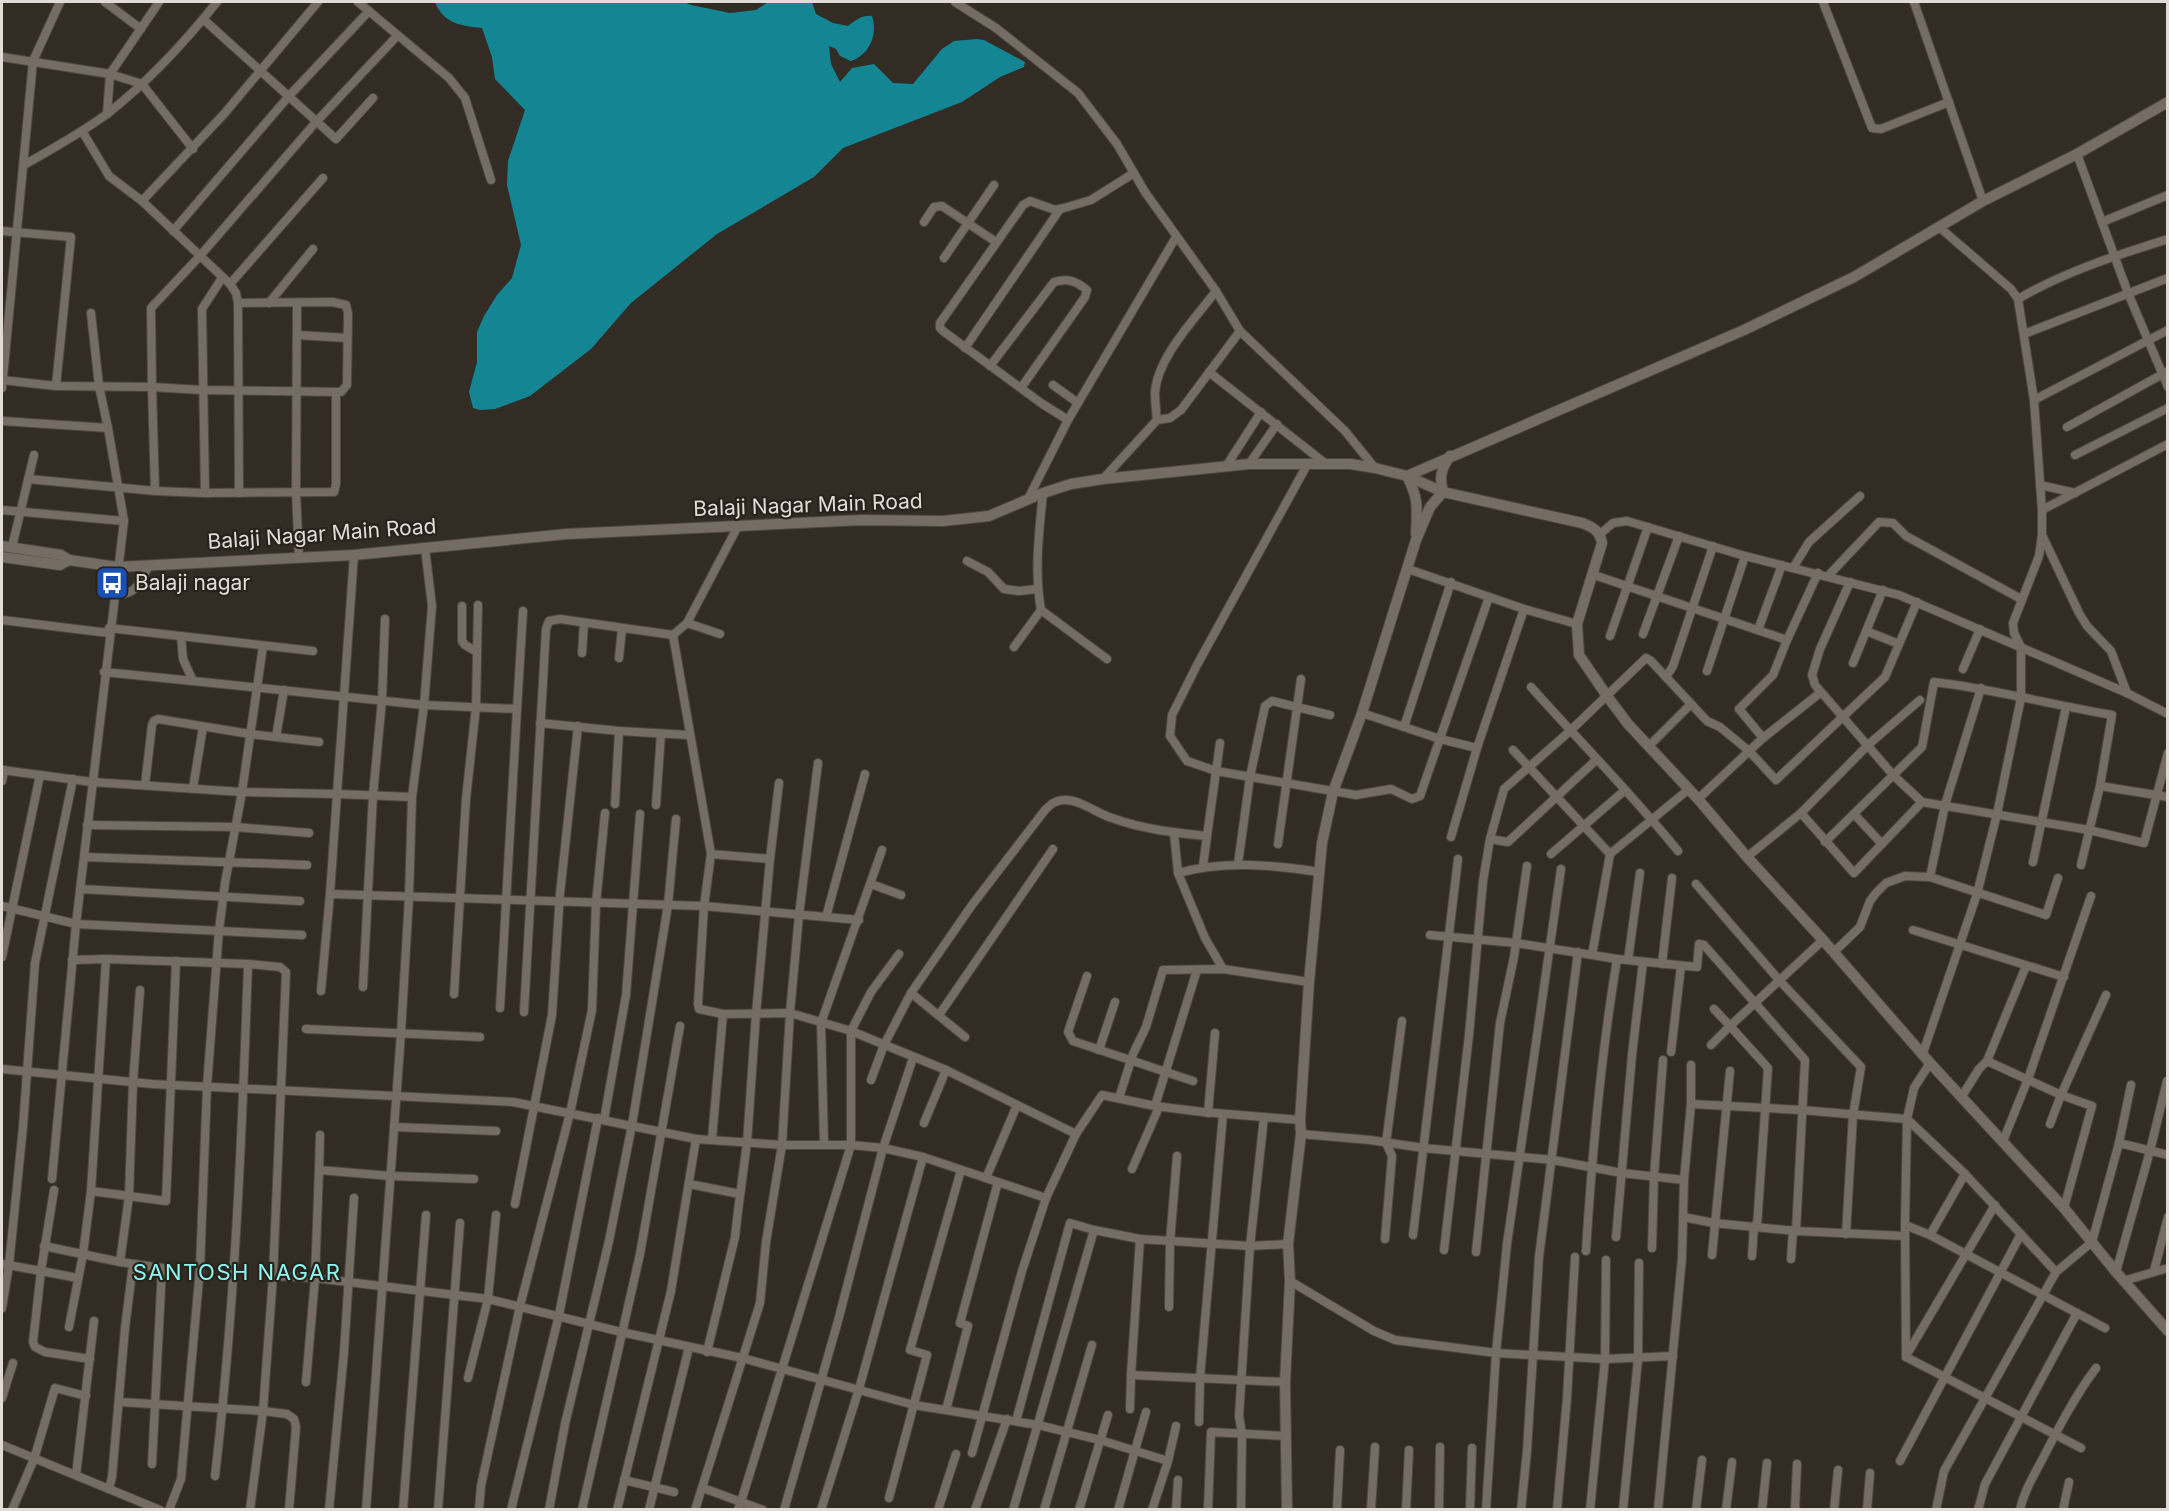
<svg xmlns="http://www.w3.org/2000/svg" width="2169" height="1511" viewBox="0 0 2169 1511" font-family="Inter,sans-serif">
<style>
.water{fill:#138593}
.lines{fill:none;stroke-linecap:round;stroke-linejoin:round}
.minor-casing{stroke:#4e4841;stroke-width:10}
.tertiary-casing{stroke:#4e4841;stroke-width:12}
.minor{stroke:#756d64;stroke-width:8}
.tertiary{stroke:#756d64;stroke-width:10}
.labels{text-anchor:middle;stroke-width:4.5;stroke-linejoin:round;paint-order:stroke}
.street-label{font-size:21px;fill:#e0dbd6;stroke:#29221a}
.poi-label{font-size:21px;fill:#e0dbd6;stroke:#29221a;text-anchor:start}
.neighbourhood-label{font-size:22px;letter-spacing:1.5px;fill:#8bf7f2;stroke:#29221a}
</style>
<rect width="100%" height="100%" fill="#332c24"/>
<!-- water -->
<path class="water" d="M 435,2 L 684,2 L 691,5 L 730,13 L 756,10 L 768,2 L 812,2 L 816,14 L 833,23 L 848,26 C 856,20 862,15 872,16 C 878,34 870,55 851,61 L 840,56 L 836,49 L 829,46 L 831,64 L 840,82 L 852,68 L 874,64 L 893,83 L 913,84 L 942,49 L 954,41 L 977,39 L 984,40 L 1025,62 L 1024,67 L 1000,77 L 962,102 L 843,148 L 814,177 L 717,234 L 631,303 L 591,349 L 530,396 L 495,409 L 480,410 L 473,408 L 469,392 L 477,362 L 477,332 L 484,316 L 497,295 L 512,278 L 521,245 L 507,185 L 508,161 L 525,110 L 495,79 L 492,57 L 482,28 C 461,26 443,23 435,2 Z"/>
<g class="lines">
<!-- minor casing -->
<g class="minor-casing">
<g id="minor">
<path d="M 105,2 L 141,29"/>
<path d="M 358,2 L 449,78 L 465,98 L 491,180"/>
<path d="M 955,2 L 996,28 L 1078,93 L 1117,144 L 1145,192 L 1216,291 L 1240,331 L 1345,431 L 1375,468"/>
<path d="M 1823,2 L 1872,128 L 1881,129 L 1949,102"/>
<path d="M 1914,2 L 1983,201"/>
<path d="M 203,19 L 336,139 L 373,98"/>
<path d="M 2,57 L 110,74 L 142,84 L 193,149"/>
<path d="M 107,114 L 110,74 L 159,2"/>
<path d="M 82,131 L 109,176 L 142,201 L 230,284 L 236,293 L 238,303 L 332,302 L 346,305 L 348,313 L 347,385 L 341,392 L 202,390 L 152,387 L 151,308 L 199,257 L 316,122 L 397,36"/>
<path d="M 2077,154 L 2128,293 L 2168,387"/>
<path d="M 24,165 C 52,149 81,133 107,114 C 148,82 185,42 217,2"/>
<path d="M 142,201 L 224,114 L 318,2"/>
<path d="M 924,222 L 934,207 L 942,206 L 996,242"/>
<path d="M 2102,222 L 2168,195"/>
<path d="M 2,231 L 71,237 L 56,386"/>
<path d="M 173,231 L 289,96 L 369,11"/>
<path d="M 944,258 L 994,185"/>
<path d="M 230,284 L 323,178"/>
<path d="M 2018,299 C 2064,272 2117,255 2168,239"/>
<path d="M 238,303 L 239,493"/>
<path d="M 269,303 L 313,249"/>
<path d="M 297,304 L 296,492 L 299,557"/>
<path d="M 2024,334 L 2168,278"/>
<path d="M 297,335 L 347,338"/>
<path d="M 965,348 L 1060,209"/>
<path d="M 990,366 L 1054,282 C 1068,278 1076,281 1087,290 L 1085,297 L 1021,388"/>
<path d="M 1209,372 L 1326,464"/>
<path d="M 2,380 L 56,386 L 152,387 L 155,491 L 28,479"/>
<path d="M 1053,385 L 1078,403"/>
<path d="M 2,388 L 33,61 L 60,2"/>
<path d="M 2034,400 L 2168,330"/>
<path d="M 1068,420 L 1041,403 L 943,331 L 940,328 L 940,323 L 1023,205 L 1030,201 L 1055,210 L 1064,208 L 1091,200 L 1134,173"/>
<path d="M 1157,420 C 1156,411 1155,401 1155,392 C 1158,356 1195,319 1216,291"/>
<path d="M 2,421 L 108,428"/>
<path d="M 2067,427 L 2168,371"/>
<path d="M 2075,455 L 2168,408"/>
<path d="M 1249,464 L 1277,424"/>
<path d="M 1227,465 L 1261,412"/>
<path d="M 1307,465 L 1197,665 L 1172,715 L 1170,736 L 1187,761 L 1216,771 L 1356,795 L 1391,789 L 1412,799 L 1420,796 L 1489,597"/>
<path d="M 1103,479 L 1157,420 L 1170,418 L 1181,410 L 1240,331"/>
<path d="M 2040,485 L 2075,493"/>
<path d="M 155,491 L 205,493 L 334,492 L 336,484 L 336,392"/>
<path d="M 205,493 L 202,309 L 222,278"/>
<path d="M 1043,493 C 1039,532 1034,571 1041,610 L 1107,659"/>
<path d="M 1028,499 L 1068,420 L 1176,237"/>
<path d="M 2,510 L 124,521"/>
<path d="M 2042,510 L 2168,444"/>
<path d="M 1600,534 L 1613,523 L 1627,521 L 1745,556 L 1899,595 L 2127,693 L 2168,714"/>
<path d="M 2042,535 L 2079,613 L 2087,626 L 2111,651 L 2127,693"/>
<path d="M 12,547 L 34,455"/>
<path d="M 354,555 L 337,794 L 412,797"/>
<path d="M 967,561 L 988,572 L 1004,589 L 1019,591 L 1037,589"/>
<path d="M 1793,568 L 1809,542 L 1860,496"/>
<path d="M 1408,569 L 1524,609 L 1577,624"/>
<path d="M 1594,575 L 1787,640"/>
<path d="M 1828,576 L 1879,522 L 1893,523 L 1906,536 L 2021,599"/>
<path d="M 1850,582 L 1820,649 L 1812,675 L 1815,685 L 1894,776 L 1922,802 L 2089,830 L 2144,843 L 2168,753"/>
<path d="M 114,594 C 135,597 141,582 149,565"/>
<path d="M 462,606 L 462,641 L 465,645 L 477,652"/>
<path d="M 2,620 L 109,633"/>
<path d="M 687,623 L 720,634"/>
<path d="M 109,628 L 313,651"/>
<path d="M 1758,630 L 1782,565"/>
<path d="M 1866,631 L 1899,644"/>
<path d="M 1643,634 L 1679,536"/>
<path d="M 673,635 L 687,623 L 738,526"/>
<path d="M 181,636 L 183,659 L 193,681 L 424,705 L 517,709 L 523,611"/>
<path d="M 1610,636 L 1648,527"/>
<path d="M 1014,647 L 1041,610"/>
<path d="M 582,653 L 584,623"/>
<path d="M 619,658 L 622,628"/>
<path d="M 1853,663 L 1883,590"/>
<path d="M 1963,669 L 1980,629"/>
<path d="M 1707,671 L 1745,556"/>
<path d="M 104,672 L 193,681"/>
<path d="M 1666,677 L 1673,666 L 1713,546"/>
<path d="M 1531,687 C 1580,742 1632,794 1678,851"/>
<path d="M 1362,713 L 1440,739 L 1477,748"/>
<path d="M 540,723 L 619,731 L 689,735"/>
<path d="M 1404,727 L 1451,582"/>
<path d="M 276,737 L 284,690"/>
<path d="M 1763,738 L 1739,709 L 1773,675 L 1787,640 L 1818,573"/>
<path d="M 1649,746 L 1691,704"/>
<path d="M 1513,750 L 1610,854"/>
<path d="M 2,770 L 92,782 L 242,792 L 337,794 L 330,894 L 704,906 L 859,920"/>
<path d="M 2,781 L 4,770"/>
<path d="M 145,785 L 152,725 L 154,721 L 158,719 L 250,734 L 319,742"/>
<path d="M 193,788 L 203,727"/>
<path d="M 1698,799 L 1763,738 L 1820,693"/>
<path d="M 615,804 L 619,731"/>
<path d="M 656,805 L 661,734"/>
<path d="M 1801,813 L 1854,873 L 1922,802"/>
<path d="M 1854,814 L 1882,844"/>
<path d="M 87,825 L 235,827 L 309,833"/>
<path d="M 1174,833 L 1178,873 L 1205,938 L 1223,969"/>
<path d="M 1451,837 L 1477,748 L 1524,609"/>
<path d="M 1490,839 L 1508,842 L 1596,760"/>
<path d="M 1825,842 L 1922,747 L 1934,682 C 1994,689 2052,705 2112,715 L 2100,786 L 2168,797"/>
<path d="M 1278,844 L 1301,679"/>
<path d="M 1551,854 L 1624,791"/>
<path d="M 84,857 L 307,865"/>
<path d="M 1747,857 L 1801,813 L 1868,745 L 1920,700"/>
<path d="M 770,859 L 779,783"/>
<path d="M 2033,862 L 2066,707"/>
<path d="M 1238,864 L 1250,777 L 1265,706 L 1272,701 L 1330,715"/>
<path d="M 2081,865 L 2100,786"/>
<path d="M 1203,866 L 1207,836"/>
<path d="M 1178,873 C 1225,860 1272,865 1320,872"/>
<path d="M 1930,877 L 1945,805 L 1981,688"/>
<path d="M 871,884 L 901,895"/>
<path d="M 1696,884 L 1779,980 L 1861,1067 L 1853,1115 L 1846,1234"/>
<path d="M 80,889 L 300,901"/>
<path d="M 2,906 L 76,924 L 302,935"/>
<path d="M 826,917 L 865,774"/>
<path d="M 1913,930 L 2064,977"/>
<path d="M 1430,935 L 1516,943 L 1617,959 L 1697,967 L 1699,944 L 1704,945 L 1805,1060 L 1796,1231"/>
<path d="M 1834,952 L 1860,927 L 1870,901 L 1876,893 L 1886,883 L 1905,876 L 1930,877 L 2046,915 L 2058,878"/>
<path d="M 1592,955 L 1610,854 L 1689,789"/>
<path d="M 2,957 L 40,775"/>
<path d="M 72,960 L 106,959 L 248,964 L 280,967 L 286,972 L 273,1276 L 263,1411 L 250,1510"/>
<path d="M 1628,960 L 1640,873"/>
<path d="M 1662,964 L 1672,878"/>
<path d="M 1087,976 L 1068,1032 L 1073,1041 L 1193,1081"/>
<path d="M 363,987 L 373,795 L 382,700 L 385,619"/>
<path d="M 321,991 L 330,894"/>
<path d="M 911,993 L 965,1037"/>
<path d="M 454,994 L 466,799 L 476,707 L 478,605"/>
<path d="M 500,1008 L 517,709"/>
<path d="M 524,1012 L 546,629 L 549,621 L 560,619 L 673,635 L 711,854 L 704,906 L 698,1004 L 699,1009 L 723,1014 L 790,1013 L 851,1031 L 946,1070 L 1076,1134 L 1102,1095 L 1155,1106 L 1203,1112 L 1300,1120"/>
<path d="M 939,1015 L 1053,849"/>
<path d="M 306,1029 L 480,1037"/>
<path d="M 1711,1045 L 1730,1026 L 1714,1009"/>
<path d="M 1099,1050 L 1115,1002"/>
<path d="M 1671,1052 L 1681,966"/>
<path d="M 1923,1053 L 1977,894 L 1997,814 L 2021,698 L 2021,647 L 2014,633 L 2013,623 L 2039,556 L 2042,535 L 2042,510 L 2034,400 L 2018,299 L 2011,289 L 1939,227"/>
<path d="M 1987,1061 L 2061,1095 L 2092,1106 L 2064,1208"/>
<path d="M 2,1069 L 152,1084 L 513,1102 L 696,1139 L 782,1145 L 851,1145 L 883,1148 L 913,1058"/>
<path d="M 871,1080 L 884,1045 L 911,993 L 972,905 L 1045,810 C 1051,804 1056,800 1065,800 C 1081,800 1096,813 1112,818 C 1142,829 1175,833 1207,836 L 1220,743"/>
<path d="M 1962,1096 L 1979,1069 L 1987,1061 L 2026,966"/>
<path d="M 1119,1098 L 1133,1054 L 1146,1027 L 1163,970 L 1223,969 L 1309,982"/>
<path d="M 1691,1104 L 1801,1110 L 1907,1119 L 1965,1174 L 2056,1272"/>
<path d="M 1155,1106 L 1197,970"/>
<path d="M 1208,1113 L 1215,1033"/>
<path d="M 604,1120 L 626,995 L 640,814"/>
<path d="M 924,1123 L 946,1070"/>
<path d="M 2050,1124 L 2061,1095 L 2106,995"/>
<path d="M 394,1127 L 496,1131"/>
<path d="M 1301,1134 L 1370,1140 L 1423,1148 L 1553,1160 L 1622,1173 L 1684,1180"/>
<path d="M 712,1139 L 723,1014"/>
<path d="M 2003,1141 L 2028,1079 L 2091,896"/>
<path d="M 2119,1143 L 2168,1155"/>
<path d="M 824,1144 L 821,1023 L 882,850"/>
<path d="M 1132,1169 L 1159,1107"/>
<path d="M 319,1170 L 320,1135"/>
<path d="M 986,1178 L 1017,1105"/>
<path d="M 52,1179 L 76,924 L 124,521 L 108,428 L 99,386 L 91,313"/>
<path d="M 689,1184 L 740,1194"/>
<path d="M 91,1191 L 166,1201 L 176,961"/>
<path d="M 515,1204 L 552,1015 L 560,894 L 578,726"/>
<path d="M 1683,1217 L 1714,1223 L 1796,1231 L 1905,1236"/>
<path d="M 1905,1225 L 1930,1235 L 2105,1328"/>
<path d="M 1757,1226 L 1768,1068 L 1730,1026 L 1823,940"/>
<path d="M 1413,1235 L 1458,859"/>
<path d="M 1930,1235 L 1965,1174"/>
<path d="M 1616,1237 L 1632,1055 L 1643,962"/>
<path d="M 1385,1239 L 1392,1156 L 1386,1143 L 1402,1021"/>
<path d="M 44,1246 L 120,1262 L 162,1268 L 152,1464"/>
<path d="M 1652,1248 L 1654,1176 L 1663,1060"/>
<path d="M 1444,1250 L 1469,1035 L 1483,881 L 1490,839 L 1504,789 L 1570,731 L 1646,658 L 1651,661 L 1707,721 L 1720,727 L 1749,751 L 1776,780 L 1885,677 L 1917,602"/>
<path d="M 1586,1251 C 1592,1153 1601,1056 1617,959"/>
<path d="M 1476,1252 L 1500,1023 L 1514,957 L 1527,866"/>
<path d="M 1712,1255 L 1730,1071"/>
<path d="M 1752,1256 L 1754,1226"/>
<path d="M 1791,1259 L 1793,1230"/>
<path d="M 120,1262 L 129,1196 L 133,1082 L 140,990"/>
<path d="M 2,1264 L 41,1271 L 54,1190"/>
<path d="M 2154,1271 L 2168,1217"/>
<path d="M 2116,1272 L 2150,1151 L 2167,1081"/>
<path d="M 273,1276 L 315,1278 L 488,1299 L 621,1332 L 742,1358 L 914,1405 L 1038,1425 L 1100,1440 L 1168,1461"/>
<path d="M 78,1278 L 41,1271 L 33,1342 L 35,1347 L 45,1352 L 90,1359"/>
<path d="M 1290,1281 L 1374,1331 L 1395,1340 L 1496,1353 L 1605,1359 L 1673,1356"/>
<path d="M 2123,1281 L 2168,1268"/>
<path d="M 1169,1307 L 1170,1242 L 1177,1156"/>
<path d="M 2,1308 L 9,1265 L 23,1127 L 35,963 L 73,779"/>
<path d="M 69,1327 L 83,1254 L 91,1191 L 106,959"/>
<path d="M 707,1352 L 735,1237 L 738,1211 L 747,1143 L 756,1014 L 770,859 L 711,854"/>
<path d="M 1906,1356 L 1995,1205"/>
<path d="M 1906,1357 L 1905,1225 L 1907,1119 L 1914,1088 L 1930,1063"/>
<path d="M 1906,1357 L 2081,1448"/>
<path d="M 468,1378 L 488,1299 L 496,1215"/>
<path d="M 306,1382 L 315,1278 L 319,1170 L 391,1176 L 474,1179"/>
<path d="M 1285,1382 L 1131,1375 L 1140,1239 L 1250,1246 L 1288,1244"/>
<path d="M 2,1398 L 13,1363"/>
<path d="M 120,1402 L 263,1411 L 287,1414 L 294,1419 L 296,1427 L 289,1510"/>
<path d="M 1130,1409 L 1131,1375"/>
<path d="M 946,1410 L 968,1326 L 960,1323 L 998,1182"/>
<path d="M 1016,1421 L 1070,1223 L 1094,1230 L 1140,1239"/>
<path d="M 1199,1422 L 1200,1378 L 1223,1114"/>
<path d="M 2,1445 L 160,1510"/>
<path d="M 972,1453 L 1022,1271 L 1046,1198"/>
<path d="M 1900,1461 L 2021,1234"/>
<path d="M 76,1475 L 94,1321"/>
<path d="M 215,1476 C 235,1306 242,1135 248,964"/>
<path d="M 624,1480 L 674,1492"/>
<path d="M 703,1488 L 741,1502 L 738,1510"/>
<path d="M 109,1489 L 112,1477 L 125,1328 L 133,1264"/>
<path d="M 889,1498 L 927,1355 L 910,1350 L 961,1170"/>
<path d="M 12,1510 L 34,1459 L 55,1388 L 86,1396"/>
<path d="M 169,1510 L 181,1479 L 200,1268 L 207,1086 L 219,930 L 225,883 L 242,792 L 263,646"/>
<path d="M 329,1510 L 344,1352 L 354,1198"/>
<path d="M 366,1510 L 401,1033 L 409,897 L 412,797 L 424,705 L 432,606 L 425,548"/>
<path d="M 403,1510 L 426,1215"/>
<path d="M 438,1510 L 460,1223"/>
<path d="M 479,1510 L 481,1486 L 520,1306 L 570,1113 L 592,1010 L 596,903 L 605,813"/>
<path d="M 511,1510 L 559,1315 L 598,1118"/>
<path d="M 549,1510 L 565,1424 L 609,1241 L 632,1125 L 668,905 L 676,819"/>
<path d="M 582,1510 L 640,1254 L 680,1026"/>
<path d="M 617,1510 L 671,1291 L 696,1139"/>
<path d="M 649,1510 L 689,1347"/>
<path d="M 695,1510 L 760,1303 L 766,1242 L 782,1145 L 790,1013 L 799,915 L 818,763"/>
<path d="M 763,1510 L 741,1502 L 851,1145 L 851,1031 L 871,992 L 899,954"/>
<path d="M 784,1510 L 838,1321 L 883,1148 L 923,1157 L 1046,1198 L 1076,1134"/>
<path d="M 821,1510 L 859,1389 L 923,1157"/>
<path d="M 938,1510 L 956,1454"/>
<path d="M 975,1510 L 1007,1419"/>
<path d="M 1013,1510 L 1094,1230"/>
<path d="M 1044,1510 L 1092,1345"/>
<path d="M 1079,1510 L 1108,1415"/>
<path d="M 1118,1510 L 1146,1412"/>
<path d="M 1152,1510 L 1168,1461 L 1176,1426"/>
<path d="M 1176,1510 L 1178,1480"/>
<path d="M 1208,1510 L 1211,1432 L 1286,1436"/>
<path d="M 1241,1510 L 1242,1434 L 1239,1416 L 1250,1246 L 1264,1117"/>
<path d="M 1337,1510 L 1340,1450"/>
<path d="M 1371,1510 L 1375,1447"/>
<path d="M 1406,1510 L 1409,1450"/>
<path d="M 1439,1510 L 1440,1447"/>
<path d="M 1470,1510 L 1472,1448"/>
<path d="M 1486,1510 L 1496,1353 L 1507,1244 L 1561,869"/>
<path d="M 1521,1510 L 1527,1451 L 1539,1257 L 1578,952"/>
<path d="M 1557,1510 L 1567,1398 L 1575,1257"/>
<path d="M 1590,1510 L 1605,1359 L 1606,1260"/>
<path d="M 1623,1510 L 1638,1359 L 1639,1263"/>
<path d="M 1658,1510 L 1682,1258 L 1684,1180 L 1691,1104 L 1691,1065"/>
<path d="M 1696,1510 L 1702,1460"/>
<path d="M 1726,1510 L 1732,1462"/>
<path d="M 1762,1510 L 1767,1463"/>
<path d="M 1795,1510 L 1797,1464"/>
<path d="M 1834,1510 L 1838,1470"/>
<path d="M 1867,1510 L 1870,1473"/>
<path d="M 1936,1510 L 1944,1471 L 2056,1272 L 2092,1242 L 2119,1143 L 2131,1085"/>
<path d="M 1978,1510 L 1985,1484 L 2077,1313"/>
<path d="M 2020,1510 C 2024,1491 2034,1475 2043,1458 C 2059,1427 2075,1396 2096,1368"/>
<path d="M 2063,1510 L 2069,1482"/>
</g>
</g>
<!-- tertiary casing -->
<g class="tertiary-casing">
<g id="tertiary">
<path d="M 1416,534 C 1417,509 1419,499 1407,476 L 1744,330 L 1854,277 L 1983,201 L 2077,154 L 2168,102"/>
<path d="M 2,546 L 61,555 L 69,560"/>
<path d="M 2,557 L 60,565 L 69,560 L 117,567 L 354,555 L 567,534 L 862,520 L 943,521 L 989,516 L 1043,493 L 1071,484 L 1103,479 L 1249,464 L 1351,464 L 1375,468 L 1407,476 L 1443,492 L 1582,523 C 1593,527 1600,531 1602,543 L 1577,624 L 1579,655 L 1607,696 L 1628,724 L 1698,799 L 1747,857 L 1823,940 L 1930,1063 L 2064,1208 L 2116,1272 L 2168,1331"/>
<path d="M 1287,1510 L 1285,1382 L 1290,1281 L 1288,1244 L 1301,1134 L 1300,1120 L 1309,982 L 1322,843 L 1333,792 L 1362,713 L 1416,540 L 1430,507 L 1443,492 C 1439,477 1441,469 1450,456"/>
</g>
</g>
<!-- minor -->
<use href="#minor" class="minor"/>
<!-- tertiary -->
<use href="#tertiary" class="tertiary"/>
</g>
<!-- icons -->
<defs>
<g id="bus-square" transform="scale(1.725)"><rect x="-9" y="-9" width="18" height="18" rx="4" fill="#1a4fb4" stroke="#29221a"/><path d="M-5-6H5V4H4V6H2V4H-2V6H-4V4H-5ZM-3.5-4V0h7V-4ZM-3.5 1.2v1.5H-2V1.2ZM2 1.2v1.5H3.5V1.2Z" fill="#fff"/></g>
</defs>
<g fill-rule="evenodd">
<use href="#bus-square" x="112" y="583"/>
</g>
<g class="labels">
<!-- street labels -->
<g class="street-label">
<text transform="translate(808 505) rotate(-2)" y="7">Balaji Nagar Main Road</text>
<text transform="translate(322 534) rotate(-4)" y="7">Balaji Nagar Main Road</text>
</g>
<!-- poi labels -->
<g class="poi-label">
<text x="135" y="590">Balaji nagar</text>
</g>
<!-- neighbourhood labels -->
<g class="neighbourhood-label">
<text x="237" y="1280">SANTOSH NAGAR</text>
</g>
</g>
<!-- border -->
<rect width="2169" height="1511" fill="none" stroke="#e0dbd6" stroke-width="6"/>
</svg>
